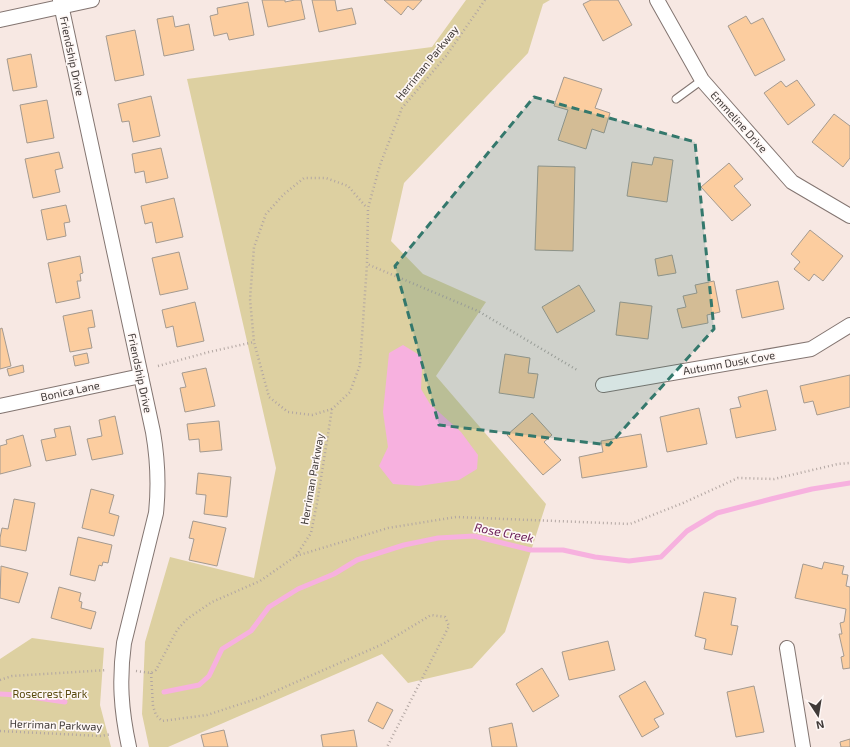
<svg xmlns="http://www.w3.org/2000/svg" width="850" height="747" viewBox="0 0 850 747" font-family="'Exo 2',sans-serif">
<style>
.green{fill:#ddd0a1}
.water{fill:#f7b1df}
.lines{fill:none;stroke-linecap:round;stroke-linejoin:round}
.stream{stroke:#f7b1df;stroke-width:5}
.building{fill:#fccd9f;stroke:#a49a90}
.service-casing{stroke:#837571;stroke-width:9}
.minor-casing{stroke:#837571;stroke-width:16}
.path{stroke:#b2a6a2;stroke-width:2.5;stroke-dasharray:1 3;stroke-linecap:butt}
.service{stroke:#fff;stroke-width:7}
.minor{stroke:#fff;stroke-width:14}
.marked{fill:#34786c;fill-opacity:0.2;stroke:#34786c;stroke-width:3;stroke-dasharray:8 5;stroke-linejoin:round}
.labels{text-anchor:middle;stroke-width:3.5;stroke-linejoin:round;paint-order:stroke}
.street-label{font-size:11px;fill:#403a38;stroke:#fef7f5}
.park-label{font-size:11px;fill:#594a0e;stroke:#fef7f5}
.water-label{font-size:12px;font-style:italic;fill:#671953;stroke:#fef7f5}
</style>
<rect width="100%" height="100%" fill="#f7e8e3"/>
<!-- green -->
<g class="green">
<path d="M 466,0 L 550,0 L 543,4 L 528,53 L 404,183 L 391,241 L 423,274 L 486,302 L 436,376 L 546,504 L 505,632 L 472,668 L 408,683 L 382,654 L 168,747 L 149,747 L 142,714 L 145,642 L 170,557 L 254,578 L 276,468 L 187,79 L 432,47 Z"/>
<path d="M 32,638 L 104,648 L 100,705 L 111,747 L 0,747 L 0,659 Z"/>
</g>
<!-- water -->
<path class="water" d="M 403,345 L 421,356 L 422,369 L 421,389 L 430,404 L 461,432 L 478,455 L 477,469 L 459,480 L 419,486 L 393,484 L 379,466 L 388,447 L 383,412 L 389,353 Z"/>
<g class="lines">
<!-- stream -->
<g class="stream">
<path d="M 164,692 L 199,685 L 209,676 L 222,649 L 251,631 L 269,607 L 298,589 L 334,574 L 357,560 L 404,545 L 438,538 L 474,536 L 531,550 L 563,550 L 595,557 L 629,561 L 661,557 L 687,531 L 717,513 L 771,499 L 812,489 L 850,483"/>
<path d="M 0,694 L 18,695 L 65,702"/>
</g>
</g>
<!-- building -->
<g class="building">
<path d="M 262,0 L 285,0 L 285,2 L 295,0 L 301,0 L 305,19 L 268,27 Z"/>
<path d="M 312,0 L 335,0 L 337,11 L 352,8 L 356,24 L 319,32 Z"/>
<path d="M 384,0 L 422,0 L 413,10 L 408,6 L 401,15 Z"/>
<path d="M 591,0 L 618,0 L 632,25 L 603,41 L 583,4 Z"/>
<path d="M 248,2 L 254,35 L 229,40 L 227,33 L 214,36 L 210,16 L 218,14 L 217,8 Z"/>
<path d="M 173,16 L 175,27 L 189,24 L 194,50 L 164,56 L 157,19 Z"/>
<path d="M 746,16 L 751,24 L 763,18 L 785,60 L 755,76 L 728,26 Z"/>
<path d="M 135,30 L 144,75 L 115,81 L 106,36 Z"/>
<path d="M 31,54 L 37,87 L 13,91 L 7,59 Z"/>
<path d="M 564,77 L 602,89 L 595,108 L 610,113 L 604,133 L 592,129 L 586,149 L 558,140 L 568,110 L 554,106 Z"/>
<path d="M 797,80 L 815,105 L 788,125 L 764,93 L 781,81 L 786,87 Z"/>
<path d="M 151,96 L 160,136 L 133,142 L 129,121 L 122,122 L 118,104 Z"/>
<path d="M 47,100 L 54,138 L 27,143 L 20,105 Z"/>
<path d="M 834,114 L 850,126 L 850,158 L 843,167 L 812,142 Z"/>
<path d="M 161,148 L 168,178 L 146,183 L 144,171 L 135,173 L 132,154 Z"/>
<path d="M 59,152 L 63,168 L 55,170 L 60,192 L 33,198 L 25,159 Z"/>
<path d="M 654,157 L 673,160 L 667,202 L 627,196 L 632,162 L 652,165 Z"/>
<path d="M 729,163 L 743,179 L 734,186 L 751,205 L 732,221 L 701,187 Z"/>
<path d="M 538,166 L 575,167 L 573,251 L 535,250 Z"/>
<path d="M 174,198 L 183,237 L 156,243 L 152,222 L 145,224 L 141,206 Z"/>
<path d="M 66,205 L 70,222 L 64,223 L 66,236 L 47,240 L 41,210 Z"/>
<path d="M 810,230 L 843,256 L 823,281 L 814,274 L 809,281 L 794,269 L 800,262 L 791,254 Z"/>
<path d="M 179,252 L 188,289 L 160,295 L 152,258 Z"/>
<path d="M 672,255 L 676,273 L 658,276 L 655,259 Z"/>
<path d="M 80,256 L 83,273 L 80,274 L 81,281 L 77,281 L 80,298 L 56,303 L 48,263 Z"/>
<path d="M 714,281 L 720,312 L 707,315 L 708,323 L 682,328 L 677,309 L 686,307 L 683,296 L 697,293 L 695,285 Z"/>
<path d="M 778,281 L 784,309 L 742,318 L 736,290 Z"/>
<path d="M 579,285 L 595,311 L 557,333 L 542,307 Z"/>
<path d="M 195,302 L 204,341 L 177,347 L 173,326 L 166,328 L 162,310 Z"/>
<path d="M 620,302 L 652,306 L 648,339 L 616,335 Z"/>
<path d="M 92,310 L 95,327 L 88,328 L 92,348 L 70,352 L 63,316 Z"/>
<path d="M 2,328 L 11,366 L 0,369 L 0,329 Z"/>
<path d="M 87,353 L 89,363 L 75,366 L 73,356 Z"/>
<path d="M 505,354 L 530,358 L 528,373 L 538,374 L 534,398 L 499,393 Z"/>
<path d="M 23,365 L 24,372 L 9,376 L 7,369 Z"/>
<path d="M 206,368 L 215,406 L 185,412 L 180,388 L 186,387 L 182,373 Z"/>
<path d="M 850,375 L 850,407 L 817,415 L 813,401 L 804,403 L 800,386 Z"/>
<path d="M 767,390 L 776,430 L 736,438 L 730,409 L 741,407 L 738,397 Z"/>
<path d="M 699,408 L 707,444 L 667,452 L 660,417 Z"/>
<path d="M 532,413 L 552,435 L 544,442 L 561,460 L 543,475 L 507,435 Z"/>
<path d="M 115,416 L 123,454 L 92,460 L 87,439 L 102,436 L 99,420 Z"/>
<path d="M 219,421 L 222,450 L 200,452 L 199,439 L 189,440 L 187,424 Z"/>
<path d="M 70,426 L 76,455 L 46,461 L 41,440 L 56,437 L 54,429 Z"/>
<path d="M 641,434 L 647,467 L 582,478 L 579,457 L 603,452 L 601,441 Z"/>
<path d="M 23,435 L 31,466 L 0,474 L 0,446 L 7,444 L 6,440 Z"/>
<path d="M 198,473 L 231,477 L 227,517 L 204,514 L 206,495 L 196,494 Z"/>
<path d="M 91,489 L 114,495 L 109,513 L 119,516 L 114,536 L 82,528 Z"/>
<path d="M 14,499 L 35,503 L 26,551 L 0,546 L 0,538 L 2,528 L 8,529 Z"/>
<path d="M 193,521 L 226,528 L 217,566 L 189,560 L 194,539 L 189,538 Z"/>
<path d="M 78,537 L 112,545 L 108,563 L 103,562 L 102,566 L 99,565 L 95,581 L 70,575 Z"/>
<path d="M 824,562 L 844,566 L 842,574 L 848,575 L 846,586 L 850,587 L 850,668 L 843,669 L 841,657 L 844,656 L 839,634 L 842,634 L 840,623 L 844,622 L 846,609 L 795,598 L 803,564 L 822,569 Z"/>
<path d="M 1,566 L 28,573 L 19,603 L 0,598 Z"/>
<path d="M 59,587 L 81,593 L 79,601 L 82,602 L 81,608 L 96,612 L 91,629 L 51,618 Z"/>
<path d="M 704,592 L 736,598 L 731,625 L 738,626 L 732,655 L 704,649 L 706,639 L 695,636 Z"/>
<path d="M 608,641 L 615,670 L 569,680 L 562,652 Z"/>
<path d="M 542,668 L 559,696 L 533,712 L 516,684 Z"/>
<path d="M 645,681 L 664,714 L 654,719 L 659,727 L 642,737 L 619,696 Z"/>
<path d="M 754,686 L 764,732 L 736,737 L 727,692 Z"/>
<path d="M 377,702 L 393,710 L 383,729 L 368,721 Z"/>
<path d="M 512,723 L 517,747 L 492,747 L 489,728 Z"/>
<path d="M 224,730 L 228,747 L 204,747 L 201,735 Z"/>
<path d="M 354,730 L 357,747 L 323,747 L 321,735 Z"/>
<path d="M 850,739 L 850,747 L 841,747 L 840,742 Z"/>
</g>
<g class="lines">
<!-- service casing -->
<g class="service-casing">
<path id="service" d="M 676,99 L 702,80"/>
</g>
<!-- minor casing -->
<g class="minor-casing">
<g id="minor">
<path d="M 60,0 L 153,432 C 158,461 159,484 156,513 L 124,643 C 119,680 121,710 129,747"/>
<path d="M 657,0 L 702,80 L 792,182 L 850,216"/>
<path d="M 0,20 L 92,0"/>
<path d="M 603,385 L 811,349 L 850,325"/>
<path d="M 0,406 L 141,376"/>
<path d="M 787,648 L 803,747"/>
</g>
</g>
<!-- path -->
<g class="path">
<path d="M 485,0 L 446,56 L 402,108 L 380,165 L 368,208 L 367,264 L 478,311 L 577,370"/>
<path d="M 158,366 L 209,352 L 254,342"/>
<path d="M 332,409 L 312,415 L 288,412 L 269,397 L 254,342 L 250,299 L 254,247 L 266,214 L 284,194 L 304,178 L 326,178 L 348,186 L 367,208"/>
<path d="M 296,556 L 388,528 L 456,517 L 630,524 L 683,503 L 738,478 L 774,479 L 838,464 L 850,463"/>
<path d="M 136,671 L 151,673 L 156,670 L 177,630 L 187,619 L 212,602 L 260,581 L 296,556 L 311,533 L 317,503 L 332,409 L 350,392 L 360,365 L 367,264"/>
<path d="M 151,673 L 153,706 L 156,715 L 162,721 L 207,715 L 262,697 L 383,644 L 431,615 L 445,617 L 449,626 L 387,747"/>
<path d="M 0,680 L 12,676 L 107,670"/>
<path d="M 0,731 L 101,736 L 111,734"/>
</g>
<!-- service -->
<use href="#service" class="service"/>
<!-- minor -->
<use href="#minor" class="minor"/>
</g>
<!-- marked area -->
<path class="marked" d="M 534,97 L 695,142 L 714,329 L 609,445 L 439,425 L 395,266 Z"/>
<g class="labels">
<!-- street labels -->
<g class="street-label">
<text transform="translate(72 56) rotate(78)" y="4">Friendship Drive</text>
<text transform="translate(427 63) rotate(-51)" y="4">Herriman Parkway</text>
<text transform="translate(739 122) rotate(48)" y="4">Emmeline Drive</text>
<text transform="translate(729 363) rotate(-10)" y="4">Autumn Dusk Cove</text>
<text transform="translate(140 373) rotate(78)" y="4">Friendship Drive</text>
<text transform="translate(70 391) rotate(-12)" y="4">Bonica Lane</text>
<text transform="translate(312 479) rotate(-80)" y="4">Herriman Parkway</text>
<text transform="translate(56 725) rotate(2)" y="4">Herriman Parkway</text>
</g>
<!-- park labels -->
<g class="park-label">
<text x="50" y="698">Rosecrest Park</text>
</g>
<!-- water labels -->
<g class="water-label">
<text transform="translate(504 533) rotate(11)" y="4">Rose Creek</text>
</g>
</g>
<!-- north arrow -->
<g transform="translate(818 715) rotate(168)" stroke="#fef7f5" stroke-width="3" paint-order="stroke">
<path d="M0-3L7 15L0 10L-7 15Z" fill="#403a38"/>
<text y="-6" font-size="11" font-weight="bold" text-anchor="middle" fill="#403a38">N</text>
</g>
</svg>
